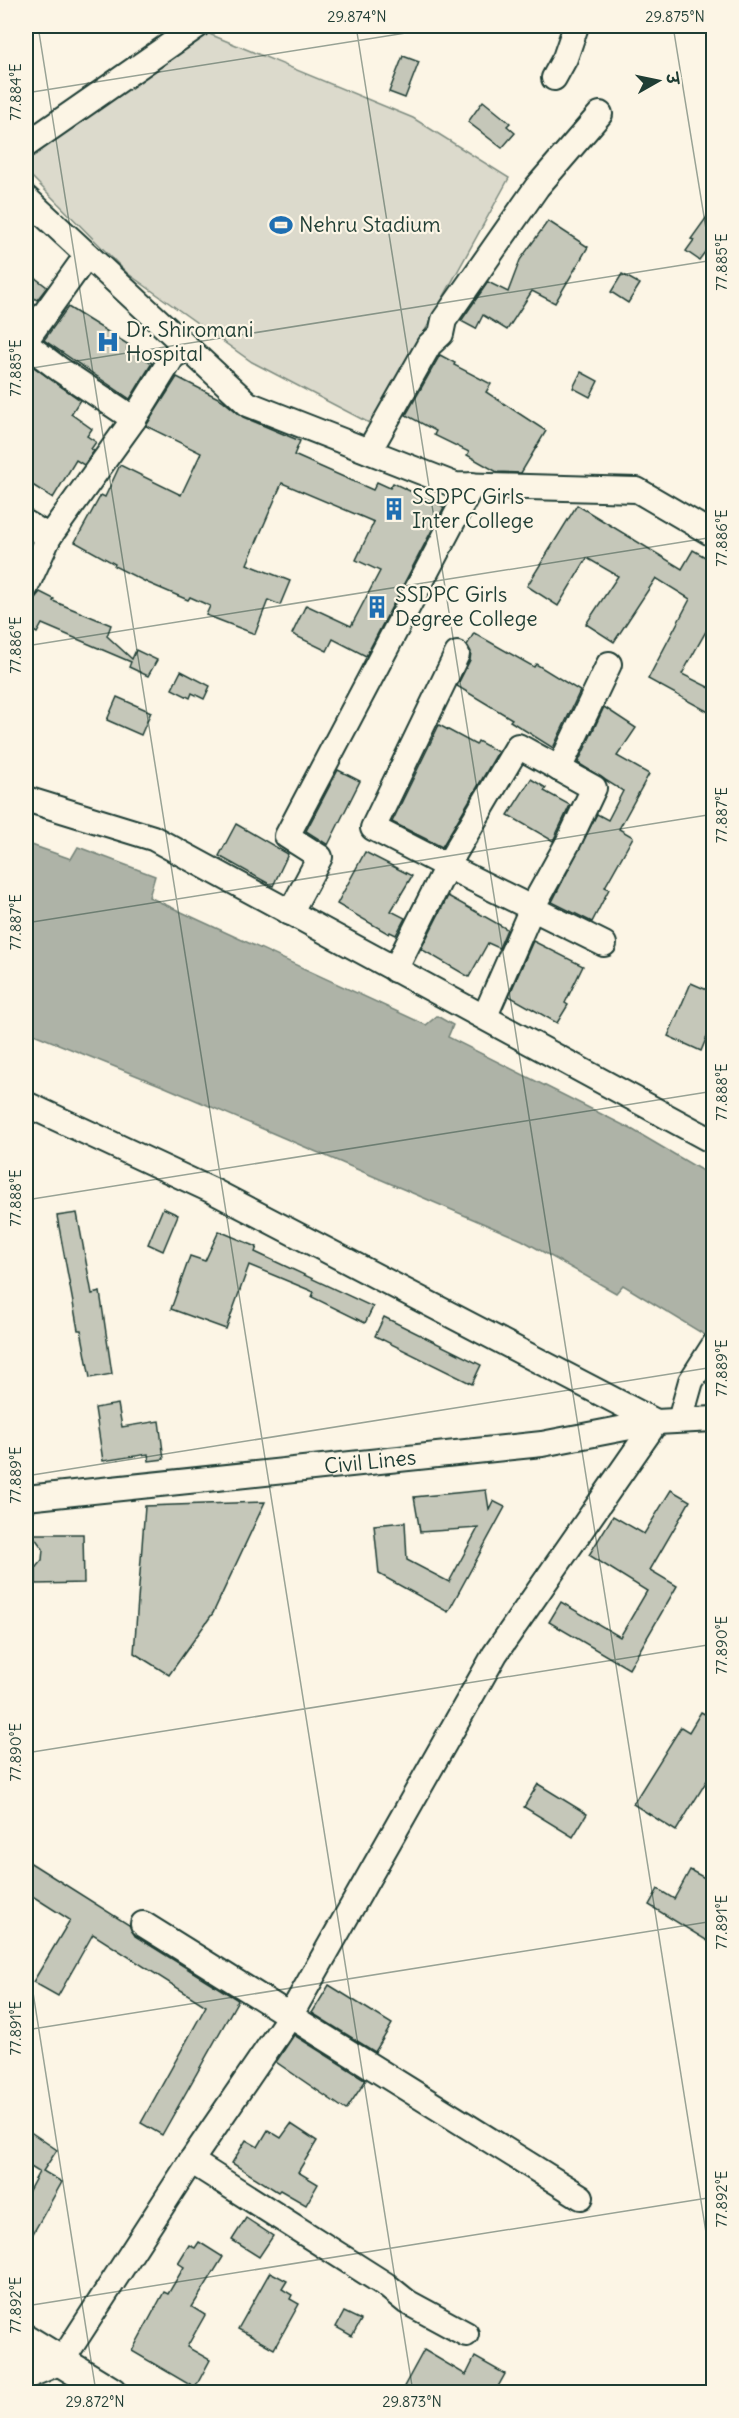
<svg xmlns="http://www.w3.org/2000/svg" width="739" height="2418" viewBox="0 0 739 2418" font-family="Delius,'Playpen Sans Deva',sans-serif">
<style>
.green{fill:#dcdacc;stroke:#7e8c80;stroke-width:1.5}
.water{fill:#aeb3a7;stroke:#758479;stroke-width:1.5}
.building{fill:#c5c7b9;stroke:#1f3d34;stroke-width:1.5}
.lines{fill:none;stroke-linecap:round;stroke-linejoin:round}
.minor-casing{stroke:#1f3d34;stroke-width:28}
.major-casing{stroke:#1f3d34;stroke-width:34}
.minor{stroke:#fcf5e5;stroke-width:24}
.major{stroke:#fcf5e5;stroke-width:30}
.ticks{fill:none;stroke:#1f3d34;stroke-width:1.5;stroke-opacity:0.45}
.labels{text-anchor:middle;stroke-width:4.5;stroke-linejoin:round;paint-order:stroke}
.poi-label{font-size:21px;fill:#1f3d34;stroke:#fcf5e5;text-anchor:start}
.street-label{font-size:21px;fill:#1f3d34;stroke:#fcf5e5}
.neatline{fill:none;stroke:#1f3d34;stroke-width:2}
.ticks-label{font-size:15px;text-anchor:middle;fill:#1f3d34}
</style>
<rect width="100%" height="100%" fill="#fcf5e5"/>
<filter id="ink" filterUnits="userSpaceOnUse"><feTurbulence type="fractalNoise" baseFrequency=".0167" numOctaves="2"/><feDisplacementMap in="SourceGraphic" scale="12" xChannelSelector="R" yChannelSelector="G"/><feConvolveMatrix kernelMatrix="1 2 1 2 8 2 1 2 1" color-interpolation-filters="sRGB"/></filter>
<g filter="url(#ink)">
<!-- green -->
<path class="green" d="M 202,31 L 413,118 L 509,178 L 373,425 L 252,362 L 127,273 L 26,171 L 26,146 Z"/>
<!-- water -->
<path class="water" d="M 26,843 L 71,859 L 78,847 L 155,876 L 149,897 L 426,1025 L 437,1016 L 453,1025 L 448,1037 L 633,1130 L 713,1177 L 713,1340 L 623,1285 L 616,1293 L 522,1240 L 165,1087 L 26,1031 Z"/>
<!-- building -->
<g class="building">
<path d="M 403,56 L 419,62 L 405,98 L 389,92 Z"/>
<path d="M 483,101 L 510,123 L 507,126 L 515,133 L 502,148 L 468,122 Z"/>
<path d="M 714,207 L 714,240 L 699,260 L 686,251 L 694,240 L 691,239 Z"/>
<path d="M 548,221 L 588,247 L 555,303 L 532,291 L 507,330 L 483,315 L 476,329 L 461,321 L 488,282 L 508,292 L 520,260 Z"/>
<path d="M 26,271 L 47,287 L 37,300 L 26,292 Z"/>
<path d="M 622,274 L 640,284 L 628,303 L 611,292 Z"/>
<path d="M 68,307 L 129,345 L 127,348 L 152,363 L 130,399 L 44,340 Z"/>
<path d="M 440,355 L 455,363 L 454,365 L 491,384 L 486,392 L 546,431 L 521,473 L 497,472 L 467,455 L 469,452 L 434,435 L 436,431 L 406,415 Z"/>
<path d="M 28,363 L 80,400 L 71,414 L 92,429 L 87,436 L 96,442 L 91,449 L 94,451 L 84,465 L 76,460 L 53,498 L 26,481 L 26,367 Z"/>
<path d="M 581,372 L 598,381 L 590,397 L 573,388 Z"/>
<path d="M 177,377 L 222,400 L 243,417 L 300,441 L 294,455 L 373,490 L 377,482 L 390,488 L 393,483 L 444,507 L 366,656 L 333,639 L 327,651 L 292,634 L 306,605 L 351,626 L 380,571 L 356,560 L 374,522 L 282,483 L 247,564 L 290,581 L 280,605 L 268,600 L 255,634 L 206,615 L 210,606 L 190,597 L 188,600 L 148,583 L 114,566 L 115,564 L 75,542 L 101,495 L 105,497 L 120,465 L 181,495 L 201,453 L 146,426 Z"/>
<path d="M 577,505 L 682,569 L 693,550 L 714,562 L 714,617 L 682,674 L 714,690 L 714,715 L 648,679 L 690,599 L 656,578 L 614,642 L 586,624 L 618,576 L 587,558 L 558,606 L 527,586 Z"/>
<path d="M 40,592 L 54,599 L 53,601 L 111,625 L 107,636 L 132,659 L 136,650 L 157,660 L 148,676 L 129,667 L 131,662 L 42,624 L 37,633 L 26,627 L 26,608 L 29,600 L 35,598 Z"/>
<path d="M 474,633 L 534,667 L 536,664 L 580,691 L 553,748 L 510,721 L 512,719 L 457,686 L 470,660 L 471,652 L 467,645 Z"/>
<path d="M 181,671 L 210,686 L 204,699 L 192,693 L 190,698 L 172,689 Z"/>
<path d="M 117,697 L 151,712 L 141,735 L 107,720 Z"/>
<path d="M 604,707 L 636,728 L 617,756 L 649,774 L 619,829 L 633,837 L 605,887 L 609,889 L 592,922 L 552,902 L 597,814 L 608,820 L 623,791 L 578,763 Z"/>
<path d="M 439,725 L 476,745 L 478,741 L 498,752 L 442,847 L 392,822 Z"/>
<path d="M 338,770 L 360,781 L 328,845 L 306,831 Z"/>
<path d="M 531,779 L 546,788 L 544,791 L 570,805 L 553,841 L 508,815 Z"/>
<path d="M 236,824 L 288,854 L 273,886 L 219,856 Z"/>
<path d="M 365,852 L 412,876 L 391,911 L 405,918 L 396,935 L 390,932 L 389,934 L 337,904 Z"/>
<path d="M 448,896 L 507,929 L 499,948 L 488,943 L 469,977 L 421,949 Z"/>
<path d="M 533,941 L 583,966 L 565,1003 L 568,1005 L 557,1023 L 509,996 Z"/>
<path d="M 691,983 L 714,993 L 714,1020 L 701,1051 L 668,1036 Z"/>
<path d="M 163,1208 L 178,1215 L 163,1251 L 148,1244 Z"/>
<path d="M 77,1213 L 92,1294 L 100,1292 L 112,1374 L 90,1378 L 81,1330 L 78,1330 L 57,1216 Z"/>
<path d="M 219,1231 L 257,1247 L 255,1252 L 373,1307 L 365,1323 L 312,1297 L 314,1292 L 249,1265 L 226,1329 L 171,1309 L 190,1256 L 205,1261 Z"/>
<path d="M 384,1317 L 481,1365 L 472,1384 L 375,1336 Z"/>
<path d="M 118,1404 L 122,1427 L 159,1421 L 164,1459 L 149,1461 L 148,1454 L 103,1461 L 95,1408 Z"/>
<path d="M 486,1490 L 489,1509 L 493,1501 L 505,1507 L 448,1612 L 379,1574 L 374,1525 L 405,1522 L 407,1560 L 449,1582 L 478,1528 L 420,1532 L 414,1497 Z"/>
<path d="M 671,1490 L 690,1501 L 650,1570 L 677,1586 L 629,1669 L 549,1622 L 561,1602 L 620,1637 L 647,1591 L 589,1555 L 613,1516 L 644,1534 Z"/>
<path d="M 265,1502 L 213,1613 L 169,1675 L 134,1653 L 145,1506 Z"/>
<path d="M 32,1534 L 83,1534 L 84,1583 L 36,1584 L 36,1567 L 42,1560 L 43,1549 Z"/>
<path d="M 701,1712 L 714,1719 L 714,1769 L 676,1831 L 633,1804 L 681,1727 L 689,1732 Z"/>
<path d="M 538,1784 L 587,1814 L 573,1837 L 524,1807 Z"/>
<path d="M 26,1860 L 129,1925 L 135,1936 L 238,2000 L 162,2135 L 141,2123 L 206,2006 L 93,1934 L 58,1996 L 33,1982 L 70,1920 L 26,1892 Z"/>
<path d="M 690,1870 L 714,1883 L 714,1945 L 649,1905 L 658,1889 L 674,1899 Z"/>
<path d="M 329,1985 L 392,2024 L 375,2052 L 312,2013 Z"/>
<path d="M 294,2035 L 366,2080 L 346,2110 L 276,2062 Z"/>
<path d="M 291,2124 L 317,2141 L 298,2172 L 318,2184 L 306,2205 L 280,2190 L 278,2192 L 232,2163 L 246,2140 L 258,2147 L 268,2130 L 281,2138 Z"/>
<path d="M 26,2129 L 57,2150 L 43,2171 L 62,2182 L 26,2246 L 26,2196 L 39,2172 L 26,2164 Z"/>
<path d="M 246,2218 L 273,2236 L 259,2257 L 232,2240 Z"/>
<path d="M 199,2242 L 223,2257 L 192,2307 L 205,2315 L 187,2347 L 210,2360 L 195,2388 L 132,2351 L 164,2292 L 168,2294 L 184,2267 L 178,2263 L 189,2245 L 195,2248 Z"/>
<path d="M 270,2272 L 287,2281 L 282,2289 L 292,2295 L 290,2299 L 299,2304 L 274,2349 L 238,2329 Z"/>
<path d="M 344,2312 L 361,2320 L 352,2336 L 336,2327 Z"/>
<path d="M 424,2350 L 466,2375 L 475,2357 L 505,2374 L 495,2392 L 401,2392 Z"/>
</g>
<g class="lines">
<!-- minor casing -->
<g class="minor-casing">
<g id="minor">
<path d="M 554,78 L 565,58 L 576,26"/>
<path d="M 26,145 L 197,26"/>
<path d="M 26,198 L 248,404 L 455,485 L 637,490 L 714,535"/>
<path d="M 26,340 L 87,255"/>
<path d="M 26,344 L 59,369 L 134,419"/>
<path d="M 369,451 L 429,345 L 441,334 L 444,320 L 537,187 L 600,114"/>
<path d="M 26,523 L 49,537"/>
<path d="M 26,587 L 49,537 L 134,419 L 173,356 L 188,348"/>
<path d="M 559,769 L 609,664"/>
<path d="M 26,799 L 153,838 L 714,1142"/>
<path d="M 290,913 L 320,857 L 287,836 L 472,485"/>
<path d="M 395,970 L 447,866 L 373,828 L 457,654"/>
<path d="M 488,1009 L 532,908 L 569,841 L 594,788 L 518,746 L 447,866 L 604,944"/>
<path d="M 26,1104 L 213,1191 L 656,1422 L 495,1654 L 290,2016 L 191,2161 L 61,2362 L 26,2377"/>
<path d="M 680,1420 L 691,1381 L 714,1345"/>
<path id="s1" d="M 26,1498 L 542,1444 L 656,1422 L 714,1419"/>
<path d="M 143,1924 L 581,2197"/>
<path d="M 191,2161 L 386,2285 L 407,2302 L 466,2334"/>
</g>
</g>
<!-- major casing -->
<g class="major-casing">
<path id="major" d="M 26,2340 L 111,2392"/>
</g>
<!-- minor -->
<use href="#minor" class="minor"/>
<!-- major -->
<use href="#major" class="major"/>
</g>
</g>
<!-- ticks -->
<path class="ticks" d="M 38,26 L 413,2392M 356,26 L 714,2283M 673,26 L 714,278M 26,93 L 450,26M 26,369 L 714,260M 26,646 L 714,537M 26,923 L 714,814M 26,1200 L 714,1091M 26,1476 L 714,1367M 26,1753 L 714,1644M 26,1948 L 96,2392M 26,2030 L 714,1921M 26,2306 L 714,2197"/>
<!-- icons -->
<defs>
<g id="stadium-bare" transform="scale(1.8)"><path d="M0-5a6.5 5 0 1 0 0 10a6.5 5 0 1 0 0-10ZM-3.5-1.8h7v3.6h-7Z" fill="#1f6fb2" stroke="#fcf5e5" stroke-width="2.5" paint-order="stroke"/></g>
<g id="hospital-bare" transform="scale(1.8)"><path d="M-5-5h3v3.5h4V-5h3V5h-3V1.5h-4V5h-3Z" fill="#1f6fb2" stroke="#fcf5e5" stroke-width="2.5" paint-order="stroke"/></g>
<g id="building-bare" transform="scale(1.8)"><path d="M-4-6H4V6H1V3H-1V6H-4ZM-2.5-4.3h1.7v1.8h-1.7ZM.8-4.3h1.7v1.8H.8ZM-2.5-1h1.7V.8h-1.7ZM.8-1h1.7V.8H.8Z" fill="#1f6fb2" stroke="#fcf5e5" stroke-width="2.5" paint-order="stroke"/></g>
</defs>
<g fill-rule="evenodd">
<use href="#stadium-bare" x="281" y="225"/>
<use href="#hospital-bare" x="108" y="342"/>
<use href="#building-bare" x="394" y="509"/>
<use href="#building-bare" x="377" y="607"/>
</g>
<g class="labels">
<!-- poi labels -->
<g class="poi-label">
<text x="299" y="232">Nehru Stadium</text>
<text x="126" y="337">Dr. Shiromani<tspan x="126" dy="24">Hospital</tspan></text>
<text x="412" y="504">SSDPC Girls<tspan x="412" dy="24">Inter College</tspan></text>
<text x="395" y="602">SSDPC Girls<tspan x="395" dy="24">Degree College</tspan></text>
</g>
<!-- street labels -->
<g class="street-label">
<text dy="7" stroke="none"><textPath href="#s1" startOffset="346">Civil Lines</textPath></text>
</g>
</g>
<!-- margin -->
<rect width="739" height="2418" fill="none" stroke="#fcf5e5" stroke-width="66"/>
<!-- north arrow -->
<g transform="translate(658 81) rotate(81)" stroke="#fcf5e5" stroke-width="4.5" paint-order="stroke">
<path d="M0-4.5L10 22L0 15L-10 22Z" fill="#1f3d34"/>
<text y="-9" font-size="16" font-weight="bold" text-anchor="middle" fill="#1f3d34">उ</text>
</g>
<rect x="33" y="33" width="673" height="2352" class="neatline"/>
<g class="ticks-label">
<text x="357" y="22">29.874°N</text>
<text x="675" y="22">29.875°N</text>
<text transform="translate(16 92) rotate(-90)" y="5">77.884°E</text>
<text transform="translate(722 262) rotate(-90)" y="5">77.885°E</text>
<text transform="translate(16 368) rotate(-90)" y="5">77.885°E</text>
<text transform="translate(722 538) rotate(-90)" y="5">77.886°E</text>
<text transform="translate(16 645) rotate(-90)" y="5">77.886°E</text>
<text transform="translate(722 815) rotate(-90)" y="5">77.887°E</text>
<text transform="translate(16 922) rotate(-90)" y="5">77.887°E</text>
<text transform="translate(722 1092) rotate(-90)" y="5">77.888°E</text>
<text transform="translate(16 1198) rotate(-90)" y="5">77.888°E</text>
<text transform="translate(722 1368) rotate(-90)" y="5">77.889°E</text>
<text transform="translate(16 1475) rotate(-90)" y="5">77.889°E</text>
<text transform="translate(722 1645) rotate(-90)" y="5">77.890°E</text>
<text transform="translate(16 1752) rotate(-90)" y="5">77.890°E</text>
<text transform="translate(722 1922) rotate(-90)" y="5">77.891°E</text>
<text transform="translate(16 2028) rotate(-90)" y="5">77.891°E</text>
<text transform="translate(722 2199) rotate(-90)" y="5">77.892°E</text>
<text transform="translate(16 2305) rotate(-90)" y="5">77.892°E</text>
<text x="95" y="2407">29.872°N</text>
<text x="412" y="2407">29.873°N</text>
</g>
</svg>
